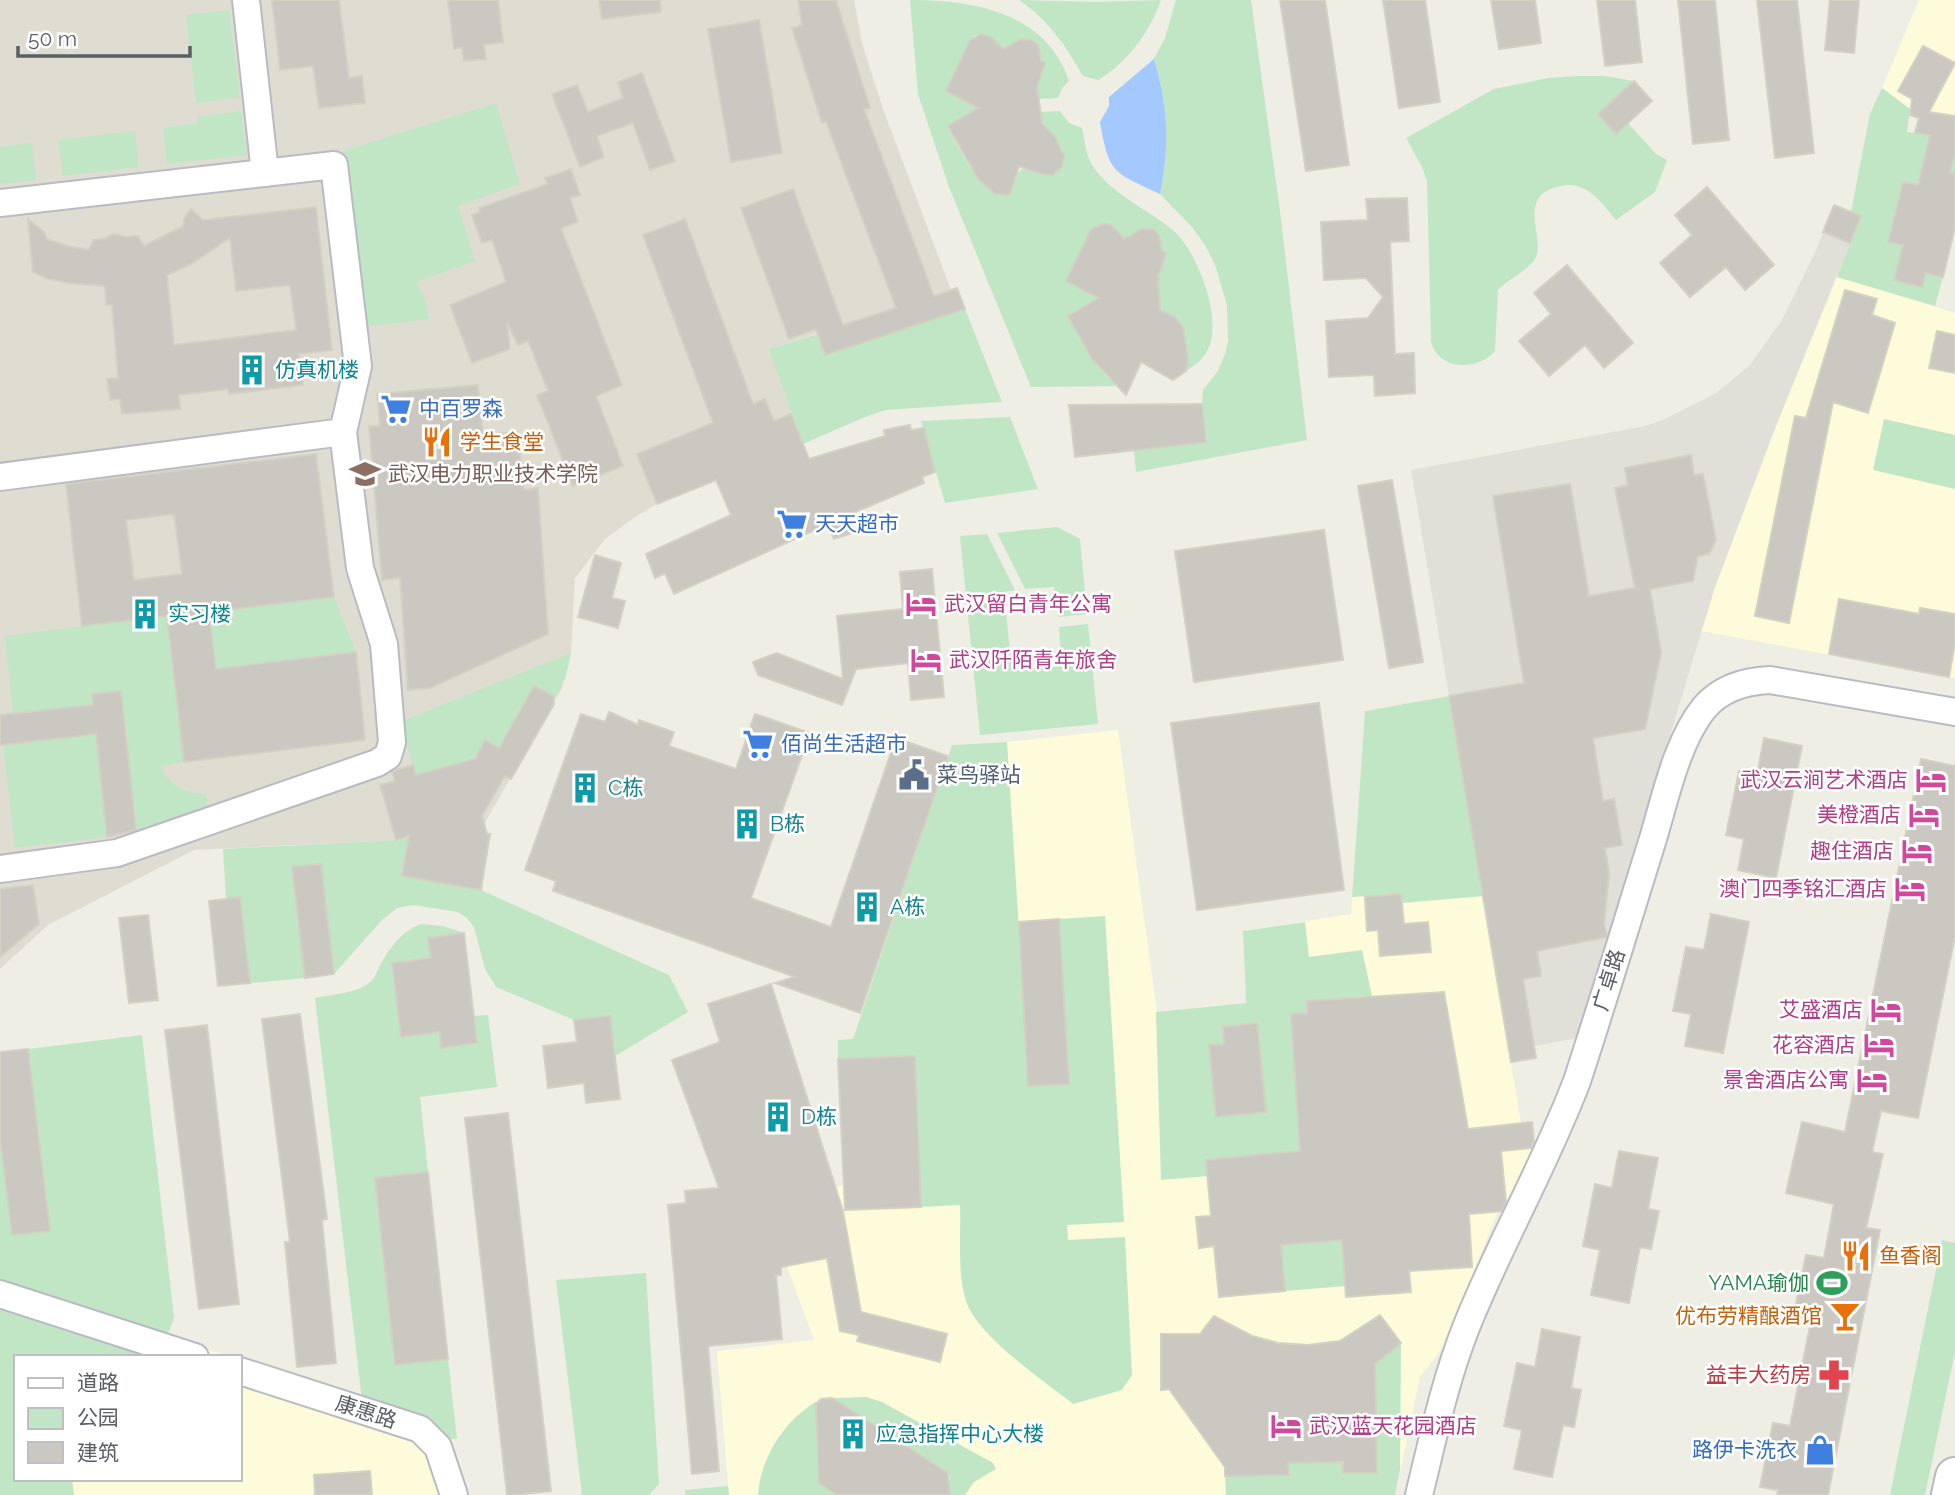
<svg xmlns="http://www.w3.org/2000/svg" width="1955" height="1495" viewBox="0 0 1955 1495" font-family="Raleway,'Noto Sans SC',sans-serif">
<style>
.commercial{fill:#fefbda}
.industrial{fill:#e0dfd8}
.education{fill:#dfddd2}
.green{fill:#c0e6c6;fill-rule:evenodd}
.water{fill:#a4c9ff}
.building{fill:#cac8c1;stroke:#d3d1c2;stroke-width:2;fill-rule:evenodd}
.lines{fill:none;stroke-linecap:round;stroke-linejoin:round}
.minor-casing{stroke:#b9bbc0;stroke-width:30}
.secondary-casing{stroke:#b9bbc2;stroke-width:42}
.minor{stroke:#fff;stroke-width:26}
.secondary{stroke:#fff;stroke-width:38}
.labels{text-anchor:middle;stroke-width:5;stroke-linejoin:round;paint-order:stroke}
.culture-label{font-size:21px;fill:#0d838f;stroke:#fff;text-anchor:start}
.shop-label{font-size:21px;fill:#366cbe;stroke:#fff;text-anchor:start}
.food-label{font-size:21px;fill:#c56008;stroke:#fff;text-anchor:start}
.education-label{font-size:21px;fill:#785e54;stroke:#fff;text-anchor:start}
.hotel-label{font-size:21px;fill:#b23c85;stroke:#fff;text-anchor:end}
.service-label{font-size:21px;fill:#4e5e75;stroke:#fff;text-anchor:start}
.street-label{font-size:21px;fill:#5c5e65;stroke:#fff}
.leisure-label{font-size:21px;fill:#27864d;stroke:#fff;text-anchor:end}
.health-label{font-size:21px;fill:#be3a42;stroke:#fff;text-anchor:end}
</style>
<rect width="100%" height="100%" fill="#efeee4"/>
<!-- commercial -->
<g class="commercial">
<path d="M 1919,0 L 1955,0 L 1955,116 L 1910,109 L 1882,88 Z"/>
<path d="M 1837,277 L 1955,313 L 1955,678 L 1701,631 L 1715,587 L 1776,426 Z"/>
<path d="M 1449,696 L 1521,1123 L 1532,1122 L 1535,1148 L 1507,1210 L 1498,1211 L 1444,1346 L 1420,1377 L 1395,1495 L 729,1495 L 717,1351 L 814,1340 L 766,1210 L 844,1185 L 838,1040 L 853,1039 L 952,745 L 1007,742 L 1118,730 L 1157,1012 L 1246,1003 L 1243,931 L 1351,914 L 1365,711 Z"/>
<path d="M 0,1280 L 230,1357 L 16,1357 L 16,1479 L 240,1479 L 240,1360 L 411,1417 L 466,1495 L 0,1495 Z"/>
</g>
<!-- industrial -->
<path class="industrial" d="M 1834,205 L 1861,216 L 1776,426 L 1715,587 L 1578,1038 L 1534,1046 L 1536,1058 L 1511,1062 L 1411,470 L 1645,426 L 1663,420 L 1716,393 L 1750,365 L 1782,320 L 1818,246 Z"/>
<!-- education -->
<path class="education" d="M 0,0 L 854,0 L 862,43 L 883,109 L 951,290 L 770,349 L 803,444 L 657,504 L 635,517 L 605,539 L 575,578 L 571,653 L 562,688 L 479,833 L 472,819 L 396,840 L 194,850 L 48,925 L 0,969 Z"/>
<!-- green -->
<g class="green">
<path d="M 910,0 C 973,0 1046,12 1069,81 L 1063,87 L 1058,98 L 1038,99 L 1037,87 L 1045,64 L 1039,60 L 1040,52 L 1036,42 L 1021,39 L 1006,50 C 990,46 995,29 973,36 L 946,91 L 960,98 L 971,96 L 990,122 L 961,118 L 948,127 C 958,145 984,206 1011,193 L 1015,175 L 1025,167 C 1039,174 1050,179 1062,167 C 1070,143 1044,133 1039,112 L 1060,111 L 1069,123 L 1082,128 C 1085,141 1086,157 1094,168 C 1113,195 1149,210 1174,231 C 1198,253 1223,319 1208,349 C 1204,359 1195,365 1186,371 C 1189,361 1187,330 1180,322 C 1175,316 1167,313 1160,310 L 1158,276 L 1159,235 L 1153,229 L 1142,229 L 1126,240 L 1120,238 L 1111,225 L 1102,224 L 1091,229 L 1066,281 L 1092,286 L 1111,312 L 1086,314 L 1082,308 L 1068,316 C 1082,341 1095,376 1124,386 L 1031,387 L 949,187 L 918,94 Z"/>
<path d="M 1019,0 L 1096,2 L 1161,0 C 1150,32 1127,63 1098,80 L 1083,76 C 1064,43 1050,22 1019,0 Z"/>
<path d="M 1176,0 L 1251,0 L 1280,211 L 1307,440 L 1136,472 L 1134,451 L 1206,442 L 1202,404 L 1203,390 L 1218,371 L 1225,354 L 1228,341 L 1227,305 L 1215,265 L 1205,245 L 1192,227 L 1160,194 C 1170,144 1168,107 1154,59 L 1165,38 Z"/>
<path d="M 229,10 L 240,97 L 196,103 L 186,15 Z"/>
<path d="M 1578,76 L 1605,76 L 1634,81 L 1598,114 L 1616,134 L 1628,123 L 1656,154 L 1667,160 L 1655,192 L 1616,220 C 1601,202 1586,180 1560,186 C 1514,196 1547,239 1535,259 C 1527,271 1508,279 1498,290 L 1495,351 C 1477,372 1437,370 1431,341 L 1427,181 L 1422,167 L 1406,138 L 1494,89 L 1548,78 Z"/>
<path d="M 1882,88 L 1910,109 L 1907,132 L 1955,139 L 1955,174 L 1950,172 L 1953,158 L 1926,151 L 1918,185 L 1903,182 L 1889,242 L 1903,245 L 1894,280 L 1922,287 L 1926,273 L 1943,277 L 1935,306 L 1837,277 L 1850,243 L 1851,212 L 1870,114 Z"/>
<path d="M 496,103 L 520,184 L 458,206 L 475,261 L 416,282 L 426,301 L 429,319 L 364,327 L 343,151 Z"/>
<path d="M 241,111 L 247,155 L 167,164 L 163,128 L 198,123 L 197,117 Z"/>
<path d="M 135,131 L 139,167 L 63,176 L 58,140 Z"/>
<path d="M 32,143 L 36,180 L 0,184 L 0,147 Z"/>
<path d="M 965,309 L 1002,402 L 886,410 L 865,417 L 803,444 L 769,349 L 818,334 L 825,355 Z"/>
<path d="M 1010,417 L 1038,489 L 945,503 L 921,421 Z"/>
<path d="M 1884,419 L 1955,435 L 1955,489 L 1873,470 Z"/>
<path d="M 1057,527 L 1080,539 L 1087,614 L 1058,617 L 1054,587 L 1025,589 L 997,533 Z"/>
<path d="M 987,534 L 1015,590 L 1004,592 L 1012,671 L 1062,666 L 1059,627 L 1088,624 L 1098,724 L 980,735 L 960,536 Z"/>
<path d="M 334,597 L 356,652 L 216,669 L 209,612 Z"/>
<path d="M 167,616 L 184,762 L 161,766 C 168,787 186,793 206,794 L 208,810 L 137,833 L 121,691 L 92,694 L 93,705 L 13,714 L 5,636 Z"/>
<path d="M 571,653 L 566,676 L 556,698 L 534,686 L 499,748 L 475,759 L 416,775 L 400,722 Z"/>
<path d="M 1449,696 L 1484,896 L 1402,903 L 1401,894 L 1352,897 L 1365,711 Z"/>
<path d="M 94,716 L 107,837 L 15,848 L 3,744 L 80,736 Z"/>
<path d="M 1007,742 L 1029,1086 L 1069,1083 L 1059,919 L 1105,916 L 1124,1222 L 1067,1225 L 1068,1240 L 1125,1237 L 1132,1375 L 1122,1390 L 1073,1404 C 1043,1380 978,1337 966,1301 C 957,1274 961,1234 960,1205 L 921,1207 L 838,1059 L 838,1040 L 853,1039 L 952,745 Z"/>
<path d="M 415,834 L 418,849 L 406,849 L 402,876 L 481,890 L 669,975 L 688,1012 L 615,1056 L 610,1016 L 574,1020 L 496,987 L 485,969 L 474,927 L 467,918 L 458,912 L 413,905 L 397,908 L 383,919 L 334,974 L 320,864 L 292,868 L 305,978 L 250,983 L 240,898 L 226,899 L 223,849 L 395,840 Z"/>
<path d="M 1305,922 L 1309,957 L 1362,950 L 1372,996 L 1351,997 L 1353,1028 L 1335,1000 L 1307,1001 L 1307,1013 L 1291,1014 L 1306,1242 L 1342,1240 L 1346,1286 L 1285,1291 L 1272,1154 L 1207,1160 L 1208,1176 L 1161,1180 L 1156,1012 L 1246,1003 L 1243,931 ZM 1257,1024 L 1265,1112 L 1216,1117 L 1209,1046 L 1224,1044 L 1223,1027 Z"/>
<path d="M 421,924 L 443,926 L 464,933 L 429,938 L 431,958 L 392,963 L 401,1036 L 440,1032 L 442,1048 L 477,1044 L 474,1016 L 488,1015 L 497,1087 L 420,1097 L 428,1172 L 375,1179 L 395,1365 L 448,1359 L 457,1439 L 443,1440 L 362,1401 L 315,998 C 333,994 359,994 372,980 C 376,976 377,970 380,966 C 389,948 402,931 421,924 Z"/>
<path d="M 142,1035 L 174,1318 L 167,1336 L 0,1280 L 0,1138 L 12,1235 L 50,1231 L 28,1049 Z"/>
<path d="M 1942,1240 L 1955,1243 L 1955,1352 L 1925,1495 L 1890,1495 Z"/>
<path d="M 646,1273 L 659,1484 L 649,1495 L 582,1495 L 556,1280 Z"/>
<path d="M 0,1301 L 176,1357 L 16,1357 L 16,1479 L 72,1479 L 74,1495 L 0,1495 Z"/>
<path d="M 1401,1343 L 1400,1470 L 1395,1495 L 1226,1495 L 1225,1476 L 1288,1475 L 1288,1463 L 1343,1462 L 1344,1473 L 1377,1473 L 1375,1364 Z"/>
<path d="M 866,1397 L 882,1402 L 993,1463 L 996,1469 L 974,1482 L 965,1495 L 950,1495 L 950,1477 L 947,1472 L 832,1398 Z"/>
<path d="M 823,1398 L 816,1406 L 819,1481 L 837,1495 L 758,1495 C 761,1455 787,1416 823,1398 Z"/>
<path d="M 728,1486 L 729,1495 L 685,1495 L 685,1490 Z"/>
</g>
<!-- water -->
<path class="water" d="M 1154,59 C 1168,107 1170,144 1160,194 C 1114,172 1109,175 1100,122 L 1109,106 L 1109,97 Z"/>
<!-- building -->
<g class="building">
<path d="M 272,0 L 339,0 L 349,78 L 362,76 L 365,103 L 319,108 L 313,66 L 280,70 Z"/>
<path d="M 448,0 L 498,0 L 503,42 L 484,45 L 486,59 L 464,61 L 462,47 L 454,49 Z"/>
<path d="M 599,0 L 660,0 L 661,12 L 602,19 Z"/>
<path d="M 798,0 L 836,0 L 870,108 L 864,109 L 934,296 L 957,288 L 965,309 L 825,355 L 816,329 L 789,339 L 741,208 L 793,189 L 843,325 L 896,308 L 826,122 L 822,123 L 792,28 L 802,25 Z"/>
<path d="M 1280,0 L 1325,0 L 1349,165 L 1306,171 Z"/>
<path d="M 1383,0 L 1425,0 L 1440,102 L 1399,108 Z"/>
<path d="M 1491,0 L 1535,0 L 1541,43 L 1499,49 Z"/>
<path d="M 1597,0 L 1635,0 L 1642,62 L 1605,66 Z"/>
<path d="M 1678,0 L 1715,0 L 1729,140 L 1693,144 Z"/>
<path d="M 1757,0 L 1797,0 L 1814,153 L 1775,158 Z"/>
<path d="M 1830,0 L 1859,0 L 1854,53 L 1825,50 Z"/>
<path d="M 759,20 L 782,153 L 731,162 L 708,29 Z"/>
<path d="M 981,34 L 993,38 L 1003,49 L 1021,39 L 1032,40 L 1038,45 L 1041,61 L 1045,63 L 1037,87 L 1042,123 L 1055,137 L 1064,156 L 1062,167 L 1053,175 L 1041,174 L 1019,166 L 1010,195 L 995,194 L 978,179 L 948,126 L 978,108 L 946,91 L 970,40 Z"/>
<path d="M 1923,46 L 1955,63 L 1929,112 L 1955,116 L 1955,154 L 1950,172 L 1955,174 L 1955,227 L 1943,277 L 1926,273 L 1922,287 L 1894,280 L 1903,245 L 1888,242 L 1903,182 L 1918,185 L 1930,135 L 1915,133 L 1919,118 L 1910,115 L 1912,99 L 1898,91 Z"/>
<path d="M 642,73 L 675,161 L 650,170 L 633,123 L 597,136 L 604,157 L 580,167 L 552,94 L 577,85 L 588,112 L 623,98 L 618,82 Z"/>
<path d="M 1634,81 L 1652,101 L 1616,134 L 1598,114 Z"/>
<path d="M 571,169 L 580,195 L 570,198 L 578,222 L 561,228 L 622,385 L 596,396 L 623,466 L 573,486 L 537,395 L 548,391 L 528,341 L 518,345 L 507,323 L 510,349 L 472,363 L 450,305 L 506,282 L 492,240 L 482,243 L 472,215 L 480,212 L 479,208 L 548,184 L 545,178 Z"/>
<path d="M 1707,187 L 1774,265 L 1745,290 L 1726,267 L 1690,297 L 1660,263 L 1692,235 L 1675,215 Z"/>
<path d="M 1407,198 L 1409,241 L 1390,242 L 1395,354 L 1414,353 L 1415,393 L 1375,396 L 1374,375 L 1329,377 L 1326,321 L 1368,318 L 1383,297 L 1366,278 L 1324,280 L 1321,222 L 1368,220 L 1366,199 Z"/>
<path d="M 1834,205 L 1861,216 L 1850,243 L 1823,232 Z"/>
<path d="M 316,207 L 332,350 L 299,354 L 303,385 L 229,394 L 228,389 L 179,395 L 180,409 L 122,414 L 120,399 L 110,400 L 107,379 L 118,378 L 112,305 L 106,305 L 105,286 L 68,283 L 46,278 L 33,272 L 28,219 L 44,232 L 47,239 L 68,246 L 89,250 L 93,240 L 104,239 L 114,234 L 126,237 L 138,236 L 144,246 L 183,226 L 184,219 L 191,209 L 203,220 ZM 230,238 L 236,291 L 290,285 L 296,330 L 174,345 L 167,275 L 191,264 Z"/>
<path d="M 685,219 L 753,404 L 765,399 L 774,421 L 791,414 L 809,459 L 885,436 L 884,430 L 910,425 L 911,430 L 924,428 L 935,472 L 922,477 L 924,483 L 846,516 L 852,533 L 834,539 L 828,524 L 674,594 L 665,573 L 655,578 L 646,554 L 731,515 L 716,480 L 657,504 L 637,454 L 713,423 L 643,235 Z"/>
<path d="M 1103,224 L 1111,225 L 1124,239 L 1142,229 L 1153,229 L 1159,235 L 1162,251 L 1166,253 L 1158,276 L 1160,310 L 1175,317 L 1183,327 L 1188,358 L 1186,371 L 1173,380 L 1141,362 L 1126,395 L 1092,359 L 1068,316 L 1099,298 L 1066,281 L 1091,229 Z"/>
<path d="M 1567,265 L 1633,343 L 1604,368 L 1585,345 L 1549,376 L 1519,341 L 1551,314 L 1534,293 Z"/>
<path d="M 1845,290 L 1877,299 L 1872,315 L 1895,323 L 1868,413 L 1833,402 L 1789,623 L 1755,616 L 1795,416 L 1806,418 Z"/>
<path d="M 1937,331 L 1955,335 L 1955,373 L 1929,368 Z"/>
<path d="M 478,385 L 483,435 L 518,432 L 524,490 L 538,488 L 548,634 L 430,688 L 408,690 L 400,578 L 382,580 L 369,426 L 380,426 L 377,394 Z"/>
<path d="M 1202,404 L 1206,442 L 1075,457 L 1069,405 Z"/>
<path d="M 316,454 L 334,597 L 209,612 L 216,669 L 356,652 L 365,740 L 184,762 L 167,616 L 82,626 L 66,484 ZM 174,514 L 182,574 L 134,580 L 126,520 Z"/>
<path d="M 1691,455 L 1694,475 L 1703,474 L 1716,540 L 1709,554 L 1698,556 L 1693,581 L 1650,589 L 1661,653 L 1645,729 L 1593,738 L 1603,801 L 1614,799 L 1622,845 L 1605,848 L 1609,874 L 1604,924 L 1607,935 L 1606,937 L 1537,951 L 1541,976 L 1523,979 L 1536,1058 L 1511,1062 L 1449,696 L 1524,683 L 1493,496 L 1570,484 L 1589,596 L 1635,588 L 1615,488 L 1628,485 L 1625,468 Z"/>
<path d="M 1392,480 L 1423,662 L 1389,668 L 1358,486 Z"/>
<path d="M 1324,530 L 1343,660 L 1194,682 L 1175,551 Z"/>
<path d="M 595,555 L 621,563 L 612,598 L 625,601 L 618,628 L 578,617 Z"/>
<path d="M 932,569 L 944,697 L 911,700 L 908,663 L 856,669 L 842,705 L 758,675 L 753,662 L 777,653 L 843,679 L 837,616 L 903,609 L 900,572 Z"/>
<path d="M 1839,599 L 1919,614 L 1920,608 L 1955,614 L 1955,643 L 1949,677 L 1829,654 Z"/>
<path d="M 534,686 L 553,696 L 554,704 L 511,779 L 505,776 L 482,816 L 487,834 L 490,834 L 481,890 L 402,876 L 409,836 L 396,840 L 380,785 L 395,781 L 392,772 L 396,770 L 413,765 L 416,775 L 475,759 L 485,740 L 499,748 Z"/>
<path d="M 121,691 L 136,830 L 107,837 L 96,734 L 0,745 L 0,715 L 93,705 L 92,694 Z"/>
<path d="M 1319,703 L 1344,890 L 1197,910 L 1171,723 Z"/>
<path d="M 609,712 L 638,725 L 639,720 L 674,732 L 669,746 L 736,769 L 755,714 L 810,733 L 751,898 L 831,927 L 896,738 L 948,756 L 860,1013 L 775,983 L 795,977 L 553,891 L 556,881 L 525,870 L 581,714 L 605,722 Z"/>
<path d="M 1764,738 L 1802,746 L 1776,878 L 1738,870 L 1744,839 L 1726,835 L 1739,771 L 1757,775 Z"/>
<path d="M 1921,759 L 1955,766 L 1955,936 L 1918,1118 L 1881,1111 L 1872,1152 L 1883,1154 L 1866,1228 L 1880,1230 L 1828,1495 L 1777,1495 L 1778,1490 L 1760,1487 L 1773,1423 L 1790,1426 L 1811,1321 L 1793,1318 L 1806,1255 L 1824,1258 L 1834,1204 L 1786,1193 L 1802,1122 L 1845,1132 Z"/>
<path d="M 321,864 L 334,974 L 305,978 L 292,867 Z"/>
<path d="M 33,885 L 39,924 L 0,957 L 0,889 Z"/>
<path d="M 1401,894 L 1404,924 L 1428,922 L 1431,952 L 1380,956 L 1378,930 L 1367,931 L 1365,897 Z"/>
<path d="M 240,897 L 250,983 L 218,986 L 209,901 Z"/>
<path d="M 1711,914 L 1749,922 L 1723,1053 L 1685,1046 L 1691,1014 L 1673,1011 L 1686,947 L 1704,950 Z"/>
<path d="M 148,915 L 158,1000 L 129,1003 L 119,918 Z"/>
<path d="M 1059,919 L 1069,1084 L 1028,1086 L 1019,922 Z"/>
<path d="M 464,933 L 477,1043 L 441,1048 L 440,1032 L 401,1037 L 392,963 L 431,958 L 428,938 Z"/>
<path d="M 771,984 L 843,1211 L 861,1312 L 947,1334 L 940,1362 L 857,1341 L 859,1335 L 840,1331 L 827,1258 L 781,1267 L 781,1275 L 776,1275 L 782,1339 L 708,1346 L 719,1471 L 692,1474 L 668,1205 L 686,1203 L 685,1191 L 719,1188 L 672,1060 L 720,1042 L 708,1004 Z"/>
<path d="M 1444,992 L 1468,1129 L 1532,1122 L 1534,1141 L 1531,1148 L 1501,1151 L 1506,1201 L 1502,1211 L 1469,1214 L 1472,1267 L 1409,1271 L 1411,1292 L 1346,1297 L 1342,1240 L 1281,1245 L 1285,1291 L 1219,1297 L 1214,1246 L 1199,1248 L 1196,1217 L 1211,1216 L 1206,1160 L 1300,1151 L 1291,1014 L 1307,1013 L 1307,1001 Z"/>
<path d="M 300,1014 L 327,1219 L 322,1220 L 336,1363 L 297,1367 L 285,1242 L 290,1242 L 262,1019 Z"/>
<path d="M 610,1016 L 620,1099 L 586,1103 L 584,1083 L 548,1088 L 543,1046 L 577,1042 L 574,1020 Z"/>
<path d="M 1257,1023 L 1266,1112 L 1216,1117 L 1209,1045 L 1224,1044 L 1223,1027 Z"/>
<path d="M 207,1025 L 239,1304 L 199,1309 L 165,1030 Z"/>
<path d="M 28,1049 L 50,1231 L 12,1235 L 0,1138 L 0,1052 Z"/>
<path d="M 915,1056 L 921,1207 L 845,1210 L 838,1059 Z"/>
<path d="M 508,1113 L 551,1491 L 514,1495 L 507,1495 L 465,1118 Z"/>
<path d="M 1619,1151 L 1658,1158 L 1648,1209 L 1659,1211 L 1651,1249 L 1640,1247 L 1629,1303 L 1591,1295 L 1600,1250 L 1583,1246 L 1595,1184 L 1612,1188 Z"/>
<path d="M 428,1172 L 448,1359 L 395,1365 L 375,1178 Z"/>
<path d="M 1380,1315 L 1401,1343 L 1375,1364 L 1377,1473 L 1343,1473 L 1343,1462 L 1288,1463 L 1289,1475 L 1225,1476 L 1225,1467 L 1169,1389 L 1161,1390 L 1161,1334 L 1200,1334 L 1214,1316 L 1252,1336 L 1278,1343 L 1308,1345 L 1340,1341 Z"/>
<path d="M 1542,1329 L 1580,1337 L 1571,1388 L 1581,1390 L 1574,1427 L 1563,1425 L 1552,1477 L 1514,1469 L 1522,1430 L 1504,1426 L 1517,1363 L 1535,1367 Z"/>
<path d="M 832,1398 L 948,1473 L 950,1495 L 837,1495 L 819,1483 L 816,1404 L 821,1399 Z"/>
<path d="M 370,1471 L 372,1495 L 315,1495 L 314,1475 Z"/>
</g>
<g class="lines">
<!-- minor casing -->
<g class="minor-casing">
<g id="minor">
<path d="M 246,0 L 265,173"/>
<path d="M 0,203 L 334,165 L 358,366 L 343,432 L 360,568 L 384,644 L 392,742 L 388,756 L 377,763 L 117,853 L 0,869"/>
<path d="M 0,477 L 343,432"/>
<path d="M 0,1294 L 195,1357"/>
<path d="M 240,1371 L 420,1429 L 438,1447 L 454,1495"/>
<path d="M 1419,1495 C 1433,1438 1445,1380 1467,1325 C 1500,1243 1545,1165 1577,1081 C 1603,1002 1627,922 1652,842 C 1665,800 1676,743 1704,708 C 1721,688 1744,681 1770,680 L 1955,712"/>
</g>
</g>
<!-- secondary casing -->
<g class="secondary-casing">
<path id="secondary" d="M 1951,1495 L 1955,1477"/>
</g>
<!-- minor -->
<use href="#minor" class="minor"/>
<!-- secondary -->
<use href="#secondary" class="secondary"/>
</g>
<!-- icons -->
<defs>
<g id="building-bare" transform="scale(2.415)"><path d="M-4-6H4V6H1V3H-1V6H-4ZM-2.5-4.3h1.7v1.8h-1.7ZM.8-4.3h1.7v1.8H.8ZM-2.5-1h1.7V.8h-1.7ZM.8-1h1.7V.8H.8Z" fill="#0f9aa8" stroke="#fff" stroke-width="2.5" paint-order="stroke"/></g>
<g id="supermarket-bare" transform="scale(2.415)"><path d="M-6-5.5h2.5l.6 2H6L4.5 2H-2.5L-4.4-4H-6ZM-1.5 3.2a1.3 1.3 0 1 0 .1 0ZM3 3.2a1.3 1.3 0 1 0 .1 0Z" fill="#3f7fe0" stroke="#fff" stroke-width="2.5" paint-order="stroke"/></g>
<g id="restaurant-bare" transform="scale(2.415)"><path d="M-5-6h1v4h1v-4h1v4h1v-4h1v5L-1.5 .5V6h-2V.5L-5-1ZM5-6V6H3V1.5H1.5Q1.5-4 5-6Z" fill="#e8710a" stroke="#fff" stroke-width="2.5" paint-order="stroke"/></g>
<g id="university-bare" transform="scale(2.415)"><path d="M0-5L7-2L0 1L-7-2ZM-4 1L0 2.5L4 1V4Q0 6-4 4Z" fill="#8d6e63" stroke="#fff" stroke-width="2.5" paint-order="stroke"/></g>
<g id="hotel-bare" transform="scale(2.415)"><path d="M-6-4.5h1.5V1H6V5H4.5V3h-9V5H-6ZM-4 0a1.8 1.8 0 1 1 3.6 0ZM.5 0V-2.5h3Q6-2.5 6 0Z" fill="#d1479c" stroke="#fff" stroke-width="2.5" paint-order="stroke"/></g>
<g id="civic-bare" transform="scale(2.415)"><path d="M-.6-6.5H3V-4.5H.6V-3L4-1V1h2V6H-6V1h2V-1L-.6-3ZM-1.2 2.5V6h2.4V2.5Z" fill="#5c6f8a" stroke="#fff" stroke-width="2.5" paint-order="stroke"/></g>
<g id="stadium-bare" transform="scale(2.415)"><path d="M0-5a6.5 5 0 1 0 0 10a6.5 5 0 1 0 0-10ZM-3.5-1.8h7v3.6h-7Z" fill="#2e9e5b" stroke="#fff" stroke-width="2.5" paint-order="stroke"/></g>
<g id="bar-bare" transform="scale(2.415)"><path d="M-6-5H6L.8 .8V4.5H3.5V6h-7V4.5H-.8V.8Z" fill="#e8710a" stroke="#fff" stroke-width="2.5" paint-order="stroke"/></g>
<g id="pharmacy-bare" transform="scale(2.415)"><path d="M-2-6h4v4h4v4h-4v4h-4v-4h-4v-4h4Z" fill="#e0444e" stroke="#fff" stroke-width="2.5" paint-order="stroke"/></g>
<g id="shop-bare" transform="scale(2.415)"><path d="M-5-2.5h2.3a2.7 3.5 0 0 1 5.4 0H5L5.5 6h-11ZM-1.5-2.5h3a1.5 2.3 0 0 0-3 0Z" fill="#3f7fe0" stroke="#fff" stroke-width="2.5" paint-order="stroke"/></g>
</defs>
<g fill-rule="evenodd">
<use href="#building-bare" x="252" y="370"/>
<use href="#supermarket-bare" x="396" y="409"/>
<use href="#restaurant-bare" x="437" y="442"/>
<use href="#university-bare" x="365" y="474"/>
<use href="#supermarket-bare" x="792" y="524"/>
<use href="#hotel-bare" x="921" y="604"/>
<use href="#building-bare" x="145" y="614"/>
<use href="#hotel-bare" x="926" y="660"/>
<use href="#supermarket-bare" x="758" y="744"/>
<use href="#civic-bare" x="914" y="775"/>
<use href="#hotel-bare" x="1931" y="780"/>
<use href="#building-bare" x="585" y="788"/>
<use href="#hotel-bare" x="1924" y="815"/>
<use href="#building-bare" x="747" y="824"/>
<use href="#hotel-bare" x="1917" y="851"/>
<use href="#hotel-bare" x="1910" y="889"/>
<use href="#building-bare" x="867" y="907"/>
<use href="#hotel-bare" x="1886" y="1010"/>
<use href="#hotel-bare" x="1879" y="1045"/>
<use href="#hotel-bare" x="1872" y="1080"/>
<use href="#building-bare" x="778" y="1117"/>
<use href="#restaurant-bare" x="1856" y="1256"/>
<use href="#stadium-bare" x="1832" y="1283"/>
<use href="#bar-bare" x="1845" y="1316"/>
<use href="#pharmacy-bare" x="1834" y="1375"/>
<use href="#hotel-bare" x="1286" y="1426"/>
<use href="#building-bare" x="853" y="1434"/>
<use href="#shop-bare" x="1820" y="1450"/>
</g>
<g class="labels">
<!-- culture labels -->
<g class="culture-label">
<text x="275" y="377">仿真机楼</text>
<text x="168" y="621">实习楼</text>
<text x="608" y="795">C栋</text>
<text x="770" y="831">B栋</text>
<text x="890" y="914">A栋</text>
<text x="801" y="1124">D栋</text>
<text x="876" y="1441">应急指挥中心大楼</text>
</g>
<!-- shop labels -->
<g class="shop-label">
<text x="419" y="416">中百罗森</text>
<text x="815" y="531">天天超市</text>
<text x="781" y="751">佰尚生活超市</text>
<text x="1797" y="1457" text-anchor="end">路伊卡洗衣</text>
</g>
<!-- food labels -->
<g class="food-label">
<text x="460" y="449">学生食堂</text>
<text x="1879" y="1263">鱼香阁</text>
<text x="1822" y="1323" text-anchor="end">优布劳精酿酒馆</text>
</g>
<!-- education labels -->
<g class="education-label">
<text x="388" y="481">武汉电力职业技术学院</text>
</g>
<!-- hotel labels -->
<g class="hotel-label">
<text x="944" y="611" text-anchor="start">武汉留白青年公寓</text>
<text x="949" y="667" text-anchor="start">武汉阡陌青年旅舍</text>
<text x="1908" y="787">武汉云涧艺术酒店</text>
<text x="1901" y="822">美橙酒店</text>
<text x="1894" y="858">趣住酒店</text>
<text x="1887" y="896">澳门四季铭汇酒店</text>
<text x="1863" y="1017">艾盛酒店</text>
<text x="1856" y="1052">花容酒店</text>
<text x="1849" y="1087">景舍酒店公寓</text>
<text x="1309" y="1433" text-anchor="start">武汉蓝天花园酒店</text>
</g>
<!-- service labels -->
<g class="service-label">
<text x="937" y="782">菜鸟驿站</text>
</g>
<!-- street labels -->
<g class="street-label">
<text transform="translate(1609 980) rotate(-73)" y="7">广卓路</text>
<text transform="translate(366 1412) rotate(18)" y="7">康惠路</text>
</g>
<!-- leisure labels -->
<g class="leisure-label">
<text x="1809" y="1290">YAMA瑜伽</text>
</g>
<!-- health labels -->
<g class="health-label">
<text x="1811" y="1382">益丰大药房</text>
</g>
</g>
<!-- legend -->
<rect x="14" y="1355" width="228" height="126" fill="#ffffff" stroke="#bebfc1" stroke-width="2"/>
<rect x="28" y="1378" width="35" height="10" fill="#ffffff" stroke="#bebfc1" stroke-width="2"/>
<text x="77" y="1390" font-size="21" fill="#5c5e65">道路</text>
<rect x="28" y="1408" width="35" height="21" fill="#c0e6c6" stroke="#bebfc1" stroke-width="2"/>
<text x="77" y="1425" font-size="21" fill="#5c5e65">公园</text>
<rect x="28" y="1442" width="35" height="21" fill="#cac8c1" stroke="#bebfc1" stroke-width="2"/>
<text x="77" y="1460" font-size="21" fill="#5c5e65">建筑</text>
<!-- scale -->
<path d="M18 46v10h172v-10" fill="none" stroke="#5c5e65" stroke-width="3.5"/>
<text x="28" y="46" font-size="21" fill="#5c5e65" stroke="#ffffff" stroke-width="5" paint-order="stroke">50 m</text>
</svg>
